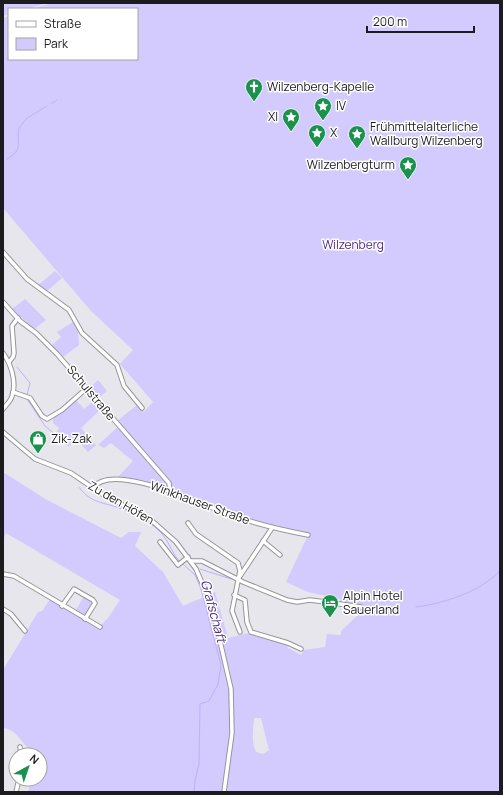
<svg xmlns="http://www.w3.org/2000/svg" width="503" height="795" viewBox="0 0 503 795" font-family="Manrope,sans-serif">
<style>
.green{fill:#d3cafd;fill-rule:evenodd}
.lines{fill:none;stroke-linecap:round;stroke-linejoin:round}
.stream{stroke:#c0b0fe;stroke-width:1}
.minor-casing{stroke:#95959a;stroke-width:5.5}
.minor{stroke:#fff;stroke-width:3.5}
.labels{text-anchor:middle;stroke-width:3;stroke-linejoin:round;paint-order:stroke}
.poi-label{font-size:12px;fill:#1c1c1e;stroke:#fff;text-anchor:start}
.park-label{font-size:12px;fill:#4a2e86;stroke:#fff}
.street-label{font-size:12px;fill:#1c1c1e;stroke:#fff}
.water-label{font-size:13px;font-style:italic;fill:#472b83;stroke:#fff}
</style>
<rect width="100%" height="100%" fill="#e7e6ec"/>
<!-- green -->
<g class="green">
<path d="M 3,3 L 48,3 L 27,9 L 9,9 L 9,14 L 3,16 Z"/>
<path d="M 52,3 L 500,3 L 500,792 L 28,792 L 32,779 L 40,779 L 40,755 C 38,752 30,751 27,747 C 21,740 14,729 3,728 L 3,670 L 38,612 L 42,611 L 51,598 L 75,612 L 84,596 L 93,601 L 94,604 L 85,616 L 100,626 L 108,618 L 120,600 L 6,533 L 3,540 L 3,472 L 47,500 L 121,538 L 129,532 L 141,532 L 135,546 L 163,572 L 183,606 L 215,592 L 228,638 L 249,633 L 286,643 L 288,648 L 301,655 L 304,650 L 325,647 L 327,634 L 341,635 L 341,631 L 360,613 L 360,606 L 340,602 L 340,599 L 308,592 L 286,582 L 309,533 L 273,526 L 227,512 L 171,488 L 143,480 L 118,477 L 133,461 L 111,443 L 104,448 L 98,445 L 120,425 L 117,421 L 137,405 L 144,412 L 153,402 L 120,364 L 133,350 L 91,311 L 3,208 L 3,18 L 9,16 L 9,59 L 137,59 L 137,9 L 32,9 ZM 254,718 L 261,718 L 269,750 L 263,754 L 256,752 C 251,742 253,729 254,718 Z"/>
<path d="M 55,271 L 62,278 L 46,292 L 37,286 Z"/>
<path d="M 25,299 L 46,320 L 34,329 L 12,309 Z"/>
<path d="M 73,322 L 78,330 L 79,345 L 63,357 L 51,346 L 61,337 L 57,332 Z"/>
<path d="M 98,380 L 107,391 L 97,399 L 89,388 Z"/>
<path d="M 76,400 L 84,409 L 95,400 L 102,408 L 81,428 L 96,445 L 88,452 L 77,439 L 70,445 L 56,433 L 59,428 L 53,423 L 53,417 Z"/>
</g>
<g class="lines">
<!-- stream -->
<g class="stream">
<path d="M 51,104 L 57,100"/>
<path d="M 7,159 C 24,149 16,145 19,128 L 27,118 L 47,106"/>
<path d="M 3,360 L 4,360"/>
<path d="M 17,367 L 30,383 L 27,395"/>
<path d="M 27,399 L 45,426 L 69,446"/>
<path d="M 79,487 C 91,504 104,502 122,509 C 134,513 145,520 155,527 C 169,538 170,551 180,562"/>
<path d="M 183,564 L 195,575 L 201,589 L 221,665 L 218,684 L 209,701 L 200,704 L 199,764 L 195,781 L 194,792"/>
<path d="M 200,569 L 231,579"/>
<path d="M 416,607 C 446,603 479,592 500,571"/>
</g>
<!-- minor casing -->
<g class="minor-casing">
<g id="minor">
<path d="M 3,252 L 27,279 L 69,310 L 82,333 L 117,365 L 124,386 L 142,408"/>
<path d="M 3,302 L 20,321 L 36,333 L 57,354 L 169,483 L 170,491"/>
<path d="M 3,353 C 11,364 17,382 12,396 C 11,401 6,405 3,409"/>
<path d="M 9,362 L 13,357 L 14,353 L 12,326 L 18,318"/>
<path d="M 13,392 L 30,398 L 42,416 L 47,419 L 62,410 L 87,388"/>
<path d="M 3,432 L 35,459 L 71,473 L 105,496 L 150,519 L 176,542 L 196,569 L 212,606 L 231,689 L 232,733 L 224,792"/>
<path d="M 93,488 C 112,460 206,507 231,515 C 256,524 282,530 308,535"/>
<path d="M 188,523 L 196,534 L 238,563 L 240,571 L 232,611 L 240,632"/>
<path d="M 263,541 L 280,555"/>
<path d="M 160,542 L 178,565 L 188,557"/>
<path d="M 191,561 L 202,561 L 243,582 L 287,600 L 297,602 L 310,600 L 326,602 L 361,607"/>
<path d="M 3,574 L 14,576 L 100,627"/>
<path d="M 238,579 L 272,528"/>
<path d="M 234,595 L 245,600 L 247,622 L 251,632 L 288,643 L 301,649"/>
<path d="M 62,606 L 74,589 L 93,600 L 95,603 L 85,619"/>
<path d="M 3,609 L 11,614 L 25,631"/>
<path d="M 20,747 L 21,755"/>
<path d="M 16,792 L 19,779"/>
</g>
</g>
<!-- minor -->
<use href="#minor" class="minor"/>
</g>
<!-- icons -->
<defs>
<g id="church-pin" transform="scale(0.9)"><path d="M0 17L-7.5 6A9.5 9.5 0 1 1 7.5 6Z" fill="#1a924e" stroke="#fff"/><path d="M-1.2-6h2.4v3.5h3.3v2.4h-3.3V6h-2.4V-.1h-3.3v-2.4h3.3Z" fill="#fff"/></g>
<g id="sight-pin" transform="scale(0.9)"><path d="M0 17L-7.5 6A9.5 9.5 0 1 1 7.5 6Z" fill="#1a924e" stroke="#fff"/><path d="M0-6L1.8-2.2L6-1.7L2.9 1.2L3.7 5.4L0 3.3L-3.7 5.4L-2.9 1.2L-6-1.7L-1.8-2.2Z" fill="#fff"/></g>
<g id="shop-pin" transform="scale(0.9)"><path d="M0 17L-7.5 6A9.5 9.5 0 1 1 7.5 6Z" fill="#1a924e" stroke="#fff"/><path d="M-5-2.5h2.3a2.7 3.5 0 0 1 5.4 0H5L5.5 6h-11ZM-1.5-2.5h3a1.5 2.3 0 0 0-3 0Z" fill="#fff"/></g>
<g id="hotel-pin" transform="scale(0.9)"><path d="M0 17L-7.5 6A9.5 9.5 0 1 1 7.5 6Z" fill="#1a924e" stroke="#fff"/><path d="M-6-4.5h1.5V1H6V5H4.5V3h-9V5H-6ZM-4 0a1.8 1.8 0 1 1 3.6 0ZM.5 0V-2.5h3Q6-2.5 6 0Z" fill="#fff"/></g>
</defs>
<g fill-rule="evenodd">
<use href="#church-pin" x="254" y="87"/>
<use href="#sight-pin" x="323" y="106"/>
<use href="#sight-pin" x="291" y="117"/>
<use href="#sight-pin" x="317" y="133"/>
<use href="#sight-pin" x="357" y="134"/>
<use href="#sight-pin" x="408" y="165"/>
<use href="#shop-pin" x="38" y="439"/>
<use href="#hotel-pin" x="330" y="603"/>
</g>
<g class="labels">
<!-- poi labels -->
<g class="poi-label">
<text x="267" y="91">Wilzenberg-Kapelle</text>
<text x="336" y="110">IV</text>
<text x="278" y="121" text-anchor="end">XI</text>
<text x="370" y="131">Frühmittelalterliche<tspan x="370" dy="14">Wallburg Wilzenberg</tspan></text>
<text x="330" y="137">X</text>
<text x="395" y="169" text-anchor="end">Wilzenbergturm</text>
<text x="51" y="443">Zik-Zak</text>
<text x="343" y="600">Alpin Hotel<tspan x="343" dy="14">Sauerland</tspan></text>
</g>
<!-- park labels -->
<g class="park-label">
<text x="353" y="249">Wilzenberg</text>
</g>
<!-- street labels -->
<g class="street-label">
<text transform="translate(91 393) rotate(50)" y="4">Schulstraße</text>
<text transform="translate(121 503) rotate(30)" y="4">Zu den Höfen</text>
<text transform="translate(200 503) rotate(20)" y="4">Winkhauser Straße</text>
</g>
<!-- water labels -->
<g class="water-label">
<text transform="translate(214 611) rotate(75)" y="5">Grafschaft</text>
</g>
</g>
<!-- border -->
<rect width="503" height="795" fill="none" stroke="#1c1c1e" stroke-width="8"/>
<!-- legend -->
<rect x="8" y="8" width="130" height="52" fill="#ffffff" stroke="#a4a4a5"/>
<rect x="16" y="21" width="20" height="6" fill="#ffffff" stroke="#a4a4a5"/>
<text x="44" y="28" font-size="12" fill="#1c1c1e">Straße</text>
<rect x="16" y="38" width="20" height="12" fill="#d3cafd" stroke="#a4a4a5"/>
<text x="44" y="48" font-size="12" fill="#1c1c1e">Park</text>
<!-- north arrow -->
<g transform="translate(28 767) rotate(40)"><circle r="19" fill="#ffffff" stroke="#a4a4a5"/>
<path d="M0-3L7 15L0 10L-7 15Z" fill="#1a924e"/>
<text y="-6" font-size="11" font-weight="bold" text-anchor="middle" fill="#1c1c1e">N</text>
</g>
<!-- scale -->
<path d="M367 26v6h107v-6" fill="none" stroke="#1c1c1e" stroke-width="2"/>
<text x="373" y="26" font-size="12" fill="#1c1c1e" stroke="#ffffff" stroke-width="3" paint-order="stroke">200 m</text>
</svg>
